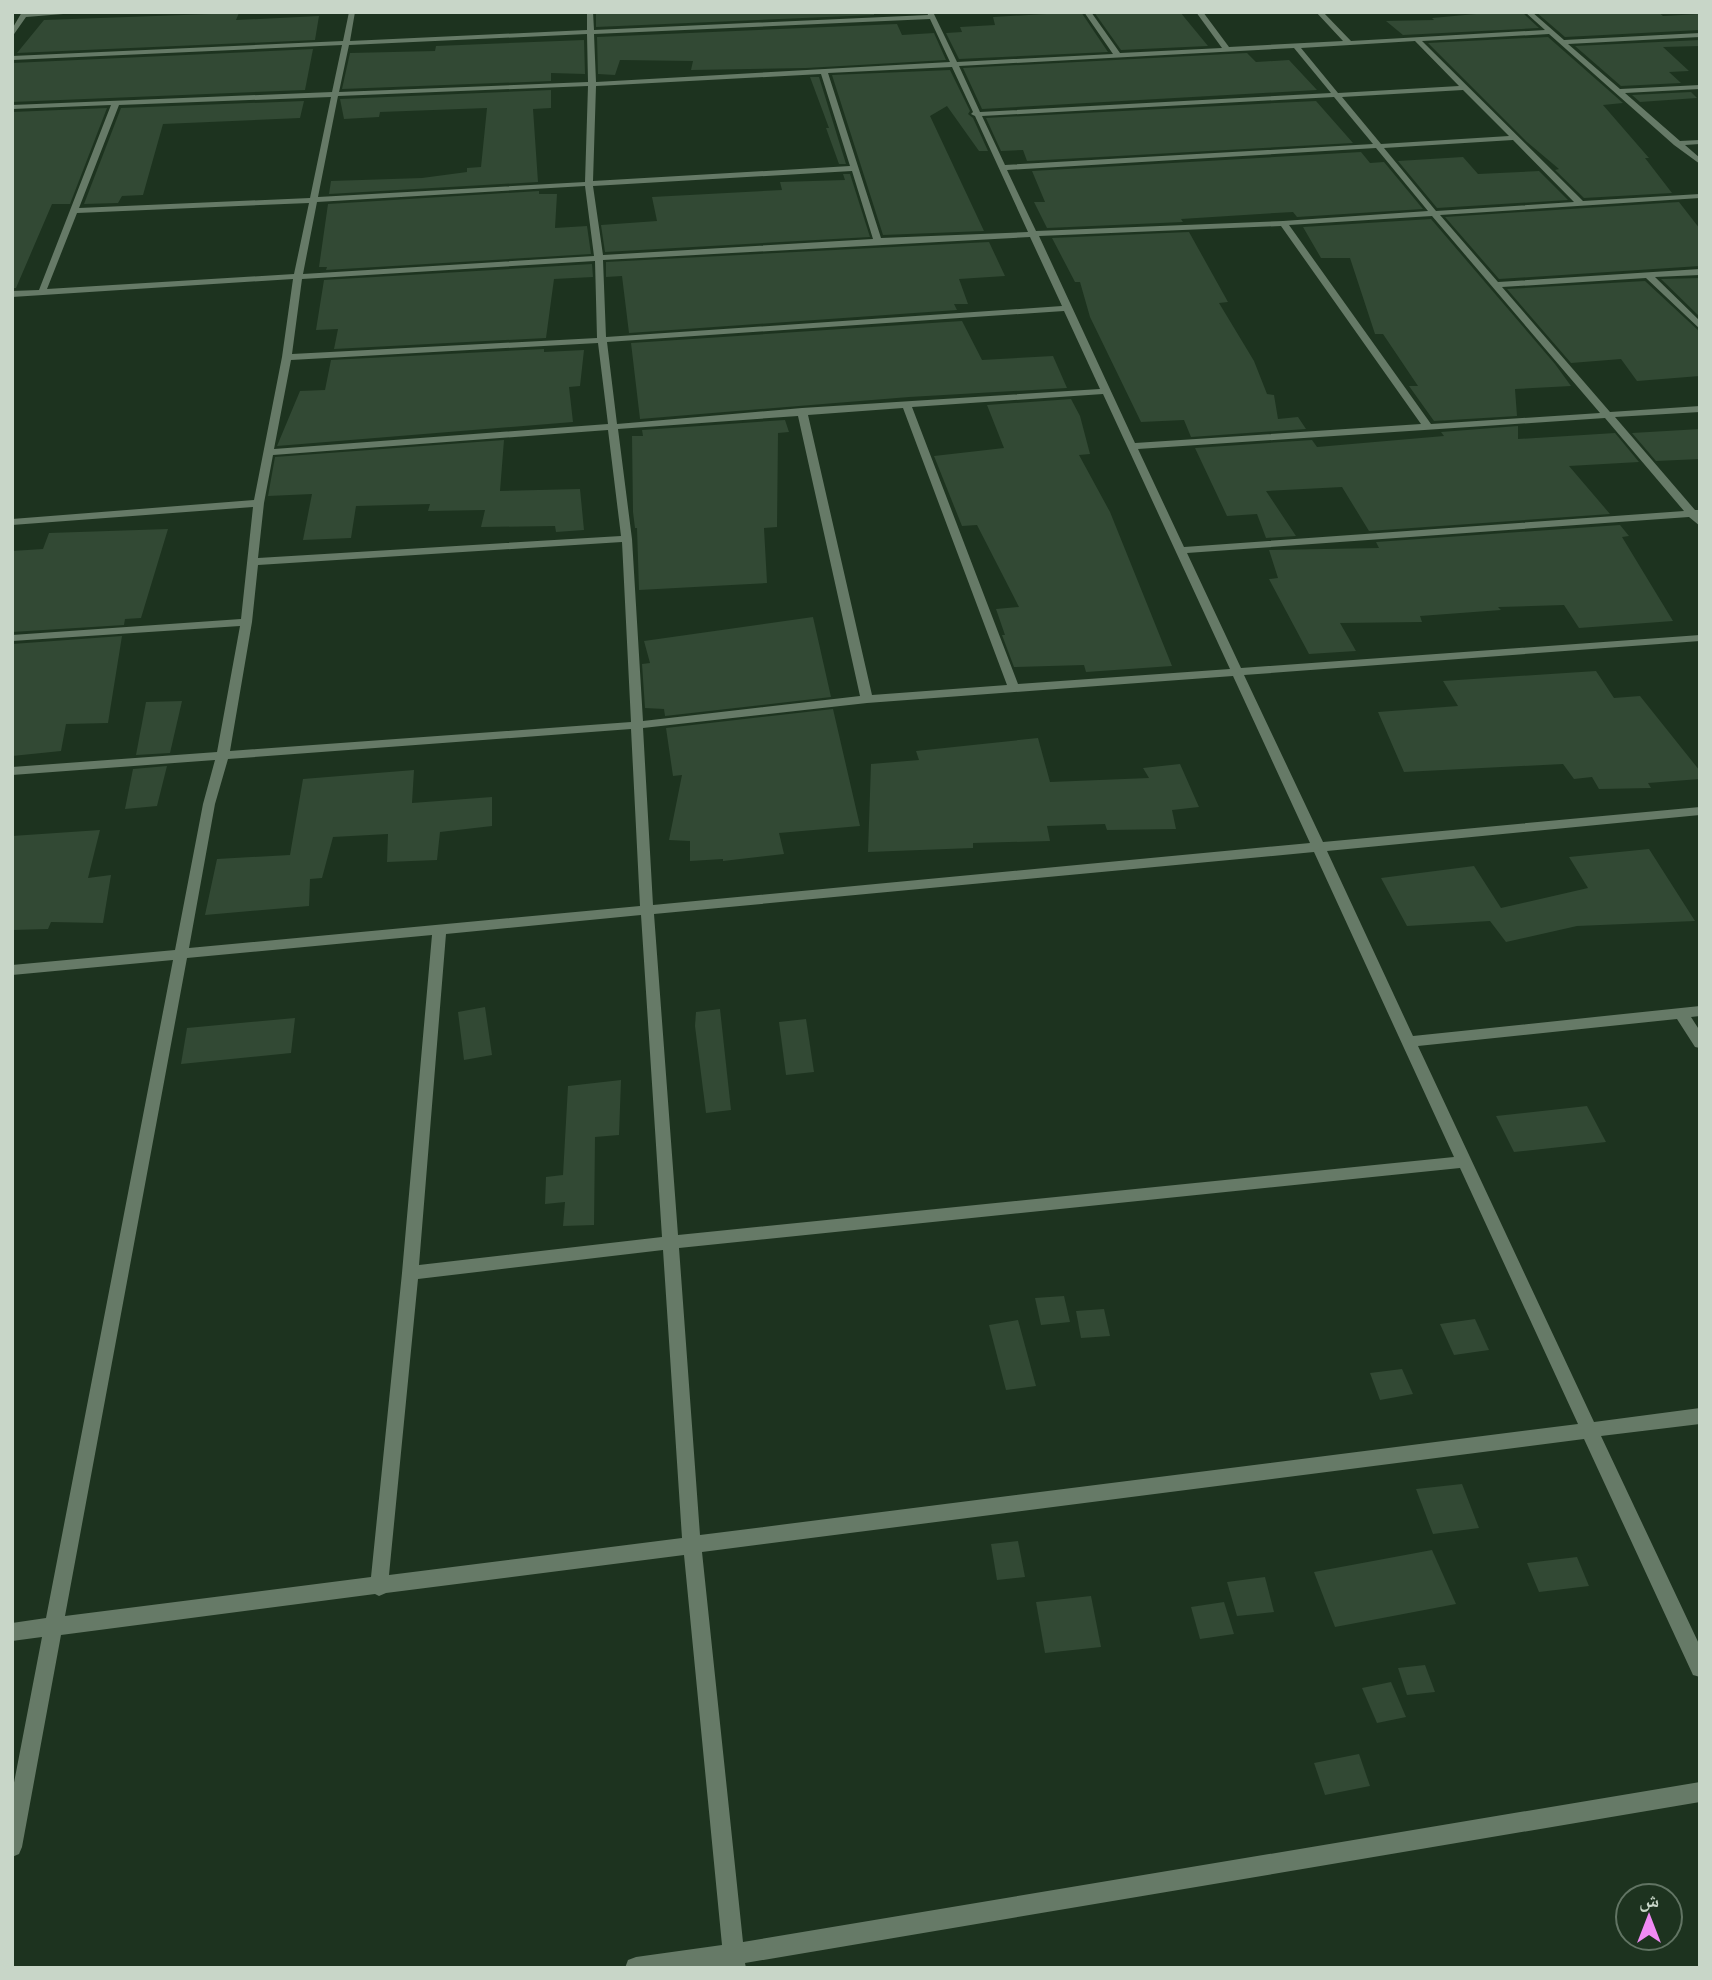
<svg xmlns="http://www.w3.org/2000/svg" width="1712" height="1980" viewBox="0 0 1712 1980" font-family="Manrope,'Noto Naskh Arabic',sans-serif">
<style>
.building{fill:#324934}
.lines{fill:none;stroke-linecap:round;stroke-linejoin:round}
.minor{fill:#667a67;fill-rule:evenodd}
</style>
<rect width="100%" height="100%" fill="#1d331f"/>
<!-- building -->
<g class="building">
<path d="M 620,12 L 874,12 L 874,15 L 596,27 L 596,13 Z"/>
<path d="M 1081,12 L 1108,52 L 959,59 L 946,33 L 962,32 L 960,27 L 995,25 L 993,17 Z"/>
<path d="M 1094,12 L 1180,12 L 1208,46 L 1121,50 Z"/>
<path d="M 1498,12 L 1522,12 L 1539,28 L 1403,35 L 1386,21 L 1434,20 L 1432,18 Z"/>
<path d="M 1536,12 L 1658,12 L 1663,16 L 1700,14 L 1700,30 L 1565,37 Z"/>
<path d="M 239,13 L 236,20 L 319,16 L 315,40 L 17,53 L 44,20 Z"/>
<path d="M 897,24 L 902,35 L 934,33 L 946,60 L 806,68 L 691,70 L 693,61 L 620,60 L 615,75 L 598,74 L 597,37 Z"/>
<path d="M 1548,37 L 1623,103 L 1603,105 L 1649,158 L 1645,158 L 1672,193 L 1584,198 L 1555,170 L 1559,169 L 1527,142 L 1428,43 Z"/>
<path d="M 584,40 L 585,74 L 551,73 L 551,81 L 342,89 L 350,53 L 435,51 L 436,46 Z"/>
<path d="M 1700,40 L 1700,46 L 1663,47 L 1689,71 L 1669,72 L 1681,83 L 1621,86 L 1575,46 Z"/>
<path d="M 313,49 L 305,90 L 12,102 L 12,63 Z"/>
<path d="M 1247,53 L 1256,62 L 1289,60 L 1317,90 L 982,109 L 963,68 Z"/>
<path d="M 950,70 L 970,111 L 968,114 L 973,118 L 988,151 L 979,151 L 947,106 L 930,116 L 984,231 L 883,235 L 832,75 Z"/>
<path d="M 810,77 L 819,77 L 846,164 L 839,164 L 826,128 L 829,128 Z"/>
<path d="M 551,90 L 551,108 L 533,109 L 538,182 L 329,194 L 331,181 L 422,178 L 467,172 L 467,168 L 481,167 L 487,108 L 380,112 L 379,117 L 344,119 L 340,99 Z"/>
<path d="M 1691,92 L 1697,98 L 1640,102 L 1632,95 Z"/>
<path d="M 304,101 L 300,118 L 163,124 L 143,195 L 122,196 L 118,203 L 84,204 L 121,108 Z"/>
<path d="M 1316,101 L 1353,143 L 1027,161 L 1023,150 L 1001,151 L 986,118 Z"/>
<path d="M 107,108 L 70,204 L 52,204 L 16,288 L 12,288 L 12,112 Z"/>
<path d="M 1361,152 L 1370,163 L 1384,162 L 1423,209 L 1297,217 L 1293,212 L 1275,213 L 1181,219 L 1183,222 L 1047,228 L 1034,202 L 1045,202 L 1032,171 Z"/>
<path d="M 1463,157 L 1478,174 L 1539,171 L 1568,200 L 1437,208 L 1398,161 Z"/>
<path d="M 843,174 L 850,174 L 870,237 L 605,252 L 601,225 L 657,221 L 652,197 L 782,190 L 780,182 L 845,180 Z"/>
<path d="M 539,191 L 539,194 L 557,194 L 555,228 L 587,226 L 591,254 L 326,270 L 327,267 L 319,267 L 328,204 Z"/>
<path d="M 1679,202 L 1700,229 L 1700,266 L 1499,279 L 1445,217 Z"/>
<path d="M 1431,219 L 1555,364 L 1571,386 L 1515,389 L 1517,416 L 1434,421 L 1409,386 L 1418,386 L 1383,334 L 1375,334 L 1350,258 L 1321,258 L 1303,227 Z"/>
<path d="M 1189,232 L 1228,302 L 1219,303 L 1254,361 L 1267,394 L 1274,395 L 1278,419 L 1298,417 L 1306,429 L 1191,437 L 1184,420 L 1141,422 L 1090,317 L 1080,282 L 1075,282 L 1052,238 Z"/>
<path d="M 989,242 L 1005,276 L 959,279 L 968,304 L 954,304 L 957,310 L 629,333 L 622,276 L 606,277 L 606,262 Z"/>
<path d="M 592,264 L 593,277 L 554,279 L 546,338 L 334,349 L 338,329 L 316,330 L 324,280 Z"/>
<path d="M 1700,278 L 1700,317 L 1661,279 Z"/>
<path d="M 1645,281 L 1700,332 L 1700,376 L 1637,381 L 1621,359 L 1571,363 L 1507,289 Z"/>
<path d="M 962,321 L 982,360 L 1053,356 L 1067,388 L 909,397 L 640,419 L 631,343 Z"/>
<path d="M 544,349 L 544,352 L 584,350 L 580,386 L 569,387 L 573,422 L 277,446 L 300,391 L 325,390 L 331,360 Z"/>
<path d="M 1071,399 L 1080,416 L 1090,454 L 1079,455 L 1110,512 L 1172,666 L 1086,672 L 1084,665 L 1014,667 L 1002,635 L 1005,635 L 996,609 L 1019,607 L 977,525 L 962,526 L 934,456 L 1004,448 L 987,405 Z"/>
<path d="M 785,420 L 789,432 L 778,433 L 777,527 L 764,528 L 767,583 L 639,590 L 637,528 L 635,528 L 633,512 L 632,436 L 643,436 L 642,430 Z"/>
<path d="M 1518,426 L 1518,439 L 1615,433 L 1639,462 L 1569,466 L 1610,514 L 1369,531 L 1342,487 L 1266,491 L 1296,536 L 1266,538 L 1257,514 L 1227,516 L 1195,448 L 1312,440 L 1317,447 L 1444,436 L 1441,432 Z"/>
<path d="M 1700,429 L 1700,459 L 1656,461 L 1632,433 Z"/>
<path d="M 504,440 L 500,491 L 580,489 L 584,530 L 556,532 L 555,526 L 481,527 L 485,510 L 428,511 L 430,504 L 356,506 L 351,538 L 303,540 L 312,494 L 268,496 L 275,457 Z"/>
<path d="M 1620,525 L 1629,536 L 1622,537 L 1673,621 L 1579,628 L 1564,605 L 1498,607 L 1501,610 L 1420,616 L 1422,622 L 1340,623 L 1356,651 L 1309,654 L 1269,579 L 1278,578 L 1269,550 L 1379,548 L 1376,542 Z"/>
<path d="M 168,529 L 141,618 L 125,619 L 124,625 L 12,632 L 12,551 L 43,549 L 49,533 Z"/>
<path d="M 813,617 L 831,697 L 665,716 L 664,709 L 645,708 L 642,664 L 650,663 L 644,641 Z"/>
<path d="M 122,636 L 108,723 L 66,724 L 61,751 L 12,756 L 12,644 Z"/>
<path d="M 1596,671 L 1614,698 L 1640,696 L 1700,771 L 1700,779 L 1648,783 L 1651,788 L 1599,789 L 1592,777 L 1574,779 L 1563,764 L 1404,772 L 1378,712 L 1458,706 L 1443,681 Z"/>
<path d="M 182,701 L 170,753 L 136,755 L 146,702 Z"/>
<path d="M 833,709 L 860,826 L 779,833 L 784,854 L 723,861 L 723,859 L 690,861 L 690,841 L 669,840 L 682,775 L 673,776 L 666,728 Z"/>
<path d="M 1038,738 L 1050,782 L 1149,778 L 1143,768 L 1180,764 L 1199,807 L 1172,810 L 1176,829 L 1107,830 L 1105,824 L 1047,826 L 1050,841 L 973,843 L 973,848 L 868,852 L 871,764 L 919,760 L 916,751 Z"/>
<path d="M 167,766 L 157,806 L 125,809 L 133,769 Z"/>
<path d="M 414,770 L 412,803 L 492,797 L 492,826 L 440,832 L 437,860 L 387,862 L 388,834 L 333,837 L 322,878 L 310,879 L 309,906 L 205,915 L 217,859 L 290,855 L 303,779 Z"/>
<path d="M 100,830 L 88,878 L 111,875 L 103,923 L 51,922 L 48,929 L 12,930 L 12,836 Z"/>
<path d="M 1649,849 L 1695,921 L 1577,926 L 1506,942 L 1490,921 L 1407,926 L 1381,878 L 1474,866 L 1501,908 L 1588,888 L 1569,857 Z"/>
<path d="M 485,1007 L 492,1055 L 464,1060 L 458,1012 Z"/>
<path d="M 720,1009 L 731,1110 L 706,1113 L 695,1026 L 696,1012 Z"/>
<path d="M 295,1018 L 291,1053 L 181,1064 L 187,1028 Z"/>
<path d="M 806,1019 L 814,1072 L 786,1075 L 779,1022 Z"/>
<path d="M 621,1080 L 619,1135 L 595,1137 L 594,1225 L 563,1226 L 565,1202 L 545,1204 L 546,1177 L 563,1175 L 568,1086 Z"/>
<path d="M 1587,1106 L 1606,1142 L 1514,1152 L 1496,1116 Z"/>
<path d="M 1064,1296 L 1070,1322 L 1041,1325 L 1035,1298 Z"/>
<path d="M 1104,1309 L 1110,1336 L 1081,1338 L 1076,1311 Z"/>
<path d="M 1475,1319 L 1489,1350 L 1454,1355 L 1440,1324 Z"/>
<path d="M 1018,1320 L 1036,1386 L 1006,1390 L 989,1325 Z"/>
<path d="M 1402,1369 L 1413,1394 L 1380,1400 L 1370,1373 Z"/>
<path d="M 1462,1484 L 1479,1528 L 1433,1534 L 1416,1489 Z"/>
<path d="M 1018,1541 L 1025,1577 L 997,1580 L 991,1544 Z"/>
<path d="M 1432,1550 L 1456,1604 L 1335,1627 L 1314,1572 Z"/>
<path d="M 1577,1557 L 1589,1586 L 1539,1592 L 1527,1563 Z"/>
<path d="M 1265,1577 L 1274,1612 L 1237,1616 L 1227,1582 Z"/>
<path d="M 1091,1596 L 1101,1647 L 1045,1653 L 1036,1602 Z"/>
<path d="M 1224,1602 L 1234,1634 L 1200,1639 L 1191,1607 Z"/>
<path d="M 1425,1665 L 1435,1692 L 1407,1695 L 1398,1668 Z"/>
<path d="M 1391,1682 L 1406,1717 L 1377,1723 L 1362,1688 Z"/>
<path d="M 1359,1754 L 1370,1786 L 1325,1795 L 1314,1763 Z"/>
</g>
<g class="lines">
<!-- minor -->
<g class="minor">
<path d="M 22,12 L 28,13 L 88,12 L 26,17 L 12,37 L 12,29 Z"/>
<path d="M 349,12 L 355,12 L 350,41 L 587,30 L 587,12 L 593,12 L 594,30 L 928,15 L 927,12 L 933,12 L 957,62 L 1113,54 L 1084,12 L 1091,12 L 1120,53 L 1222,48 L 1196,12 L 1203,12 L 1229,47 L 1343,41 L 1316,12 L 1323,12 L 1351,41 L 1545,30 L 1525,12 L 1532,12 L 1564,40 L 1700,33 L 1700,37 L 1568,44 L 1620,89 L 1700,85 L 1700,89 L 1625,93 L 1680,141 L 1700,140 L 1700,144 L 1685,145 L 1700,158 L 1700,164 L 1674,145 L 1549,34 L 1422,41 L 1583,201 L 1700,194 L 1700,198 L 1440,215 L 1498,282 L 1700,269 L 1700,275 L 1655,277 L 1700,321 L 1700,329 L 1646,278 L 1502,287 L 1610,412 L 1700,406 L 1700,412 L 1615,417 L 1695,510 L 1700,510 L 1700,526 L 1689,517 L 1187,553 L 1241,668 L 1700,635 L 1700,641 L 1244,675 L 1323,842 L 1700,807 L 1700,815 L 1327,851 L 1413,1036 L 1700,1006 L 1700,1016 L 1691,1017 L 1700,1031 L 1700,1048 L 1695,1047 L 1677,1019 L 1418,1046 L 1594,1422 L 1700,1408 L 1700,1424 L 1601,1436 L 1700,1646 L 1700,1677 L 1693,1675 L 1584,1439 L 702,1552 L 743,1942 L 1700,1782 L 1700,1802 L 745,1963 L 746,1968 L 625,1968 L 628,1960 L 636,1957 L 722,1945 L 684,1555 L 386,1593 L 379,1596 L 375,1594 L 61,1635 L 22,1847 L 19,1854 L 12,1857 L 12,1793 L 42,1637 L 12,1641 L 12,1623 L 46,1618 L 173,960 L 12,975 L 12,965 L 175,950 L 203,804 L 215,760 L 12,775 L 12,767 L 217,752 L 240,626 L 12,641 L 12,635 L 241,619 L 253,507 L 12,525 L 12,519 L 254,500 L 282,357 L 293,279 L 12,297 L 12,291 L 39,290 L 111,105 L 12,109 L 12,105 L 332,92 L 342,45 L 12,60 L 12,56 L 343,41 ZM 930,19 L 950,62 L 596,82 L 594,34 ZM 587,34 L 588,82 L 339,92 L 349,45 ZM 1415,41 L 1459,86 L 1338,93 L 1301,48 ZM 1294,48 L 1331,93 L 980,112 L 959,66 ZM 952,67 L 973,112 L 971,114 L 975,116 L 1028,232 L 881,238 L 828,73 ZM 821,74 L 850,166 L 593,181 L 596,86 ZM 588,86 L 585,182 L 318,197 L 338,96 ZM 1463,90 L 1509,136 L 1381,144 L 1342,97 ZM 331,97 L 310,198 L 79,208 L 119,105 ZM 1334,97 L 1373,144 L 1005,165 L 982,116 ZM 1513,140 L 1574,202 L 1436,211 L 1384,148 ZM 1376,148 L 1428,211 L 1283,221 L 1036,231 L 1007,170 ZM 852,171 L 873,239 L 603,255 L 593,186 ZM 585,186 L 594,256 L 303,274 L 317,202 ZM 309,203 L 294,274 L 47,289 L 77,213 ZM 1432,216 L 1600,413 L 1431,424 L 1289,225 ZM 1281,226 L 1421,424 L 1135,443 L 1039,236 ZM 1030,237 L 1062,306 L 606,337 L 603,260 ZM 595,261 L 597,338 L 292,354 L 302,279 ZM 1064,311 L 1100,389 L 802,408 L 617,424 L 607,342 ZM 598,343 L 608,424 L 274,449 L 291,360 ZM 1103,394 L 1230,669 L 1018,684 L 912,407 ZM 903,408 L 1007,685 L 872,695 L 808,415 ZM 798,416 L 860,696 L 643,721 L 632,539 L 618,429 ZM 1605,418 L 1684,511 L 1184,547 L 1138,449 ZM 608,430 L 621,536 L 258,558 L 264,503 L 273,455 ZM 622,542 L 631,722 L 230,751 L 252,622 L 258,565 ZM 1233,676 L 1310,843 L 653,905 L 643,728 L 867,703 ZM 631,729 L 640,906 L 189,948 L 215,804 L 228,759 ZM 1314,852 L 1454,1157 L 678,1235 L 654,914 ZM 641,915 L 662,1237 L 419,1265 L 446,934 ZM 432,935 L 402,1273 L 371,1577 L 65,1616 L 187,958 ZM 1460,1168 L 1578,1424 L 700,1535 L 679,1248 ZM 663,1250 L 682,1538 L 389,1575 L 418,1279 Z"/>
</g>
</g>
<!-- border -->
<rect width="1712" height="1980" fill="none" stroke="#c8d6c8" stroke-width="28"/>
<!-- north arrow -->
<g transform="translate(1649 1917)"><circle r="33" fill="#1d331f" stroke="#617463" stroke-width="2"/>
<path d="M0-5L12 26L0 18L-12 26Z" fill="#f18af4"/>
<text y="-10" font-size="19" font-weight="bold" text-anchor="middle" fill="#c8d6c8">ش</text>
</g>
</svg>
